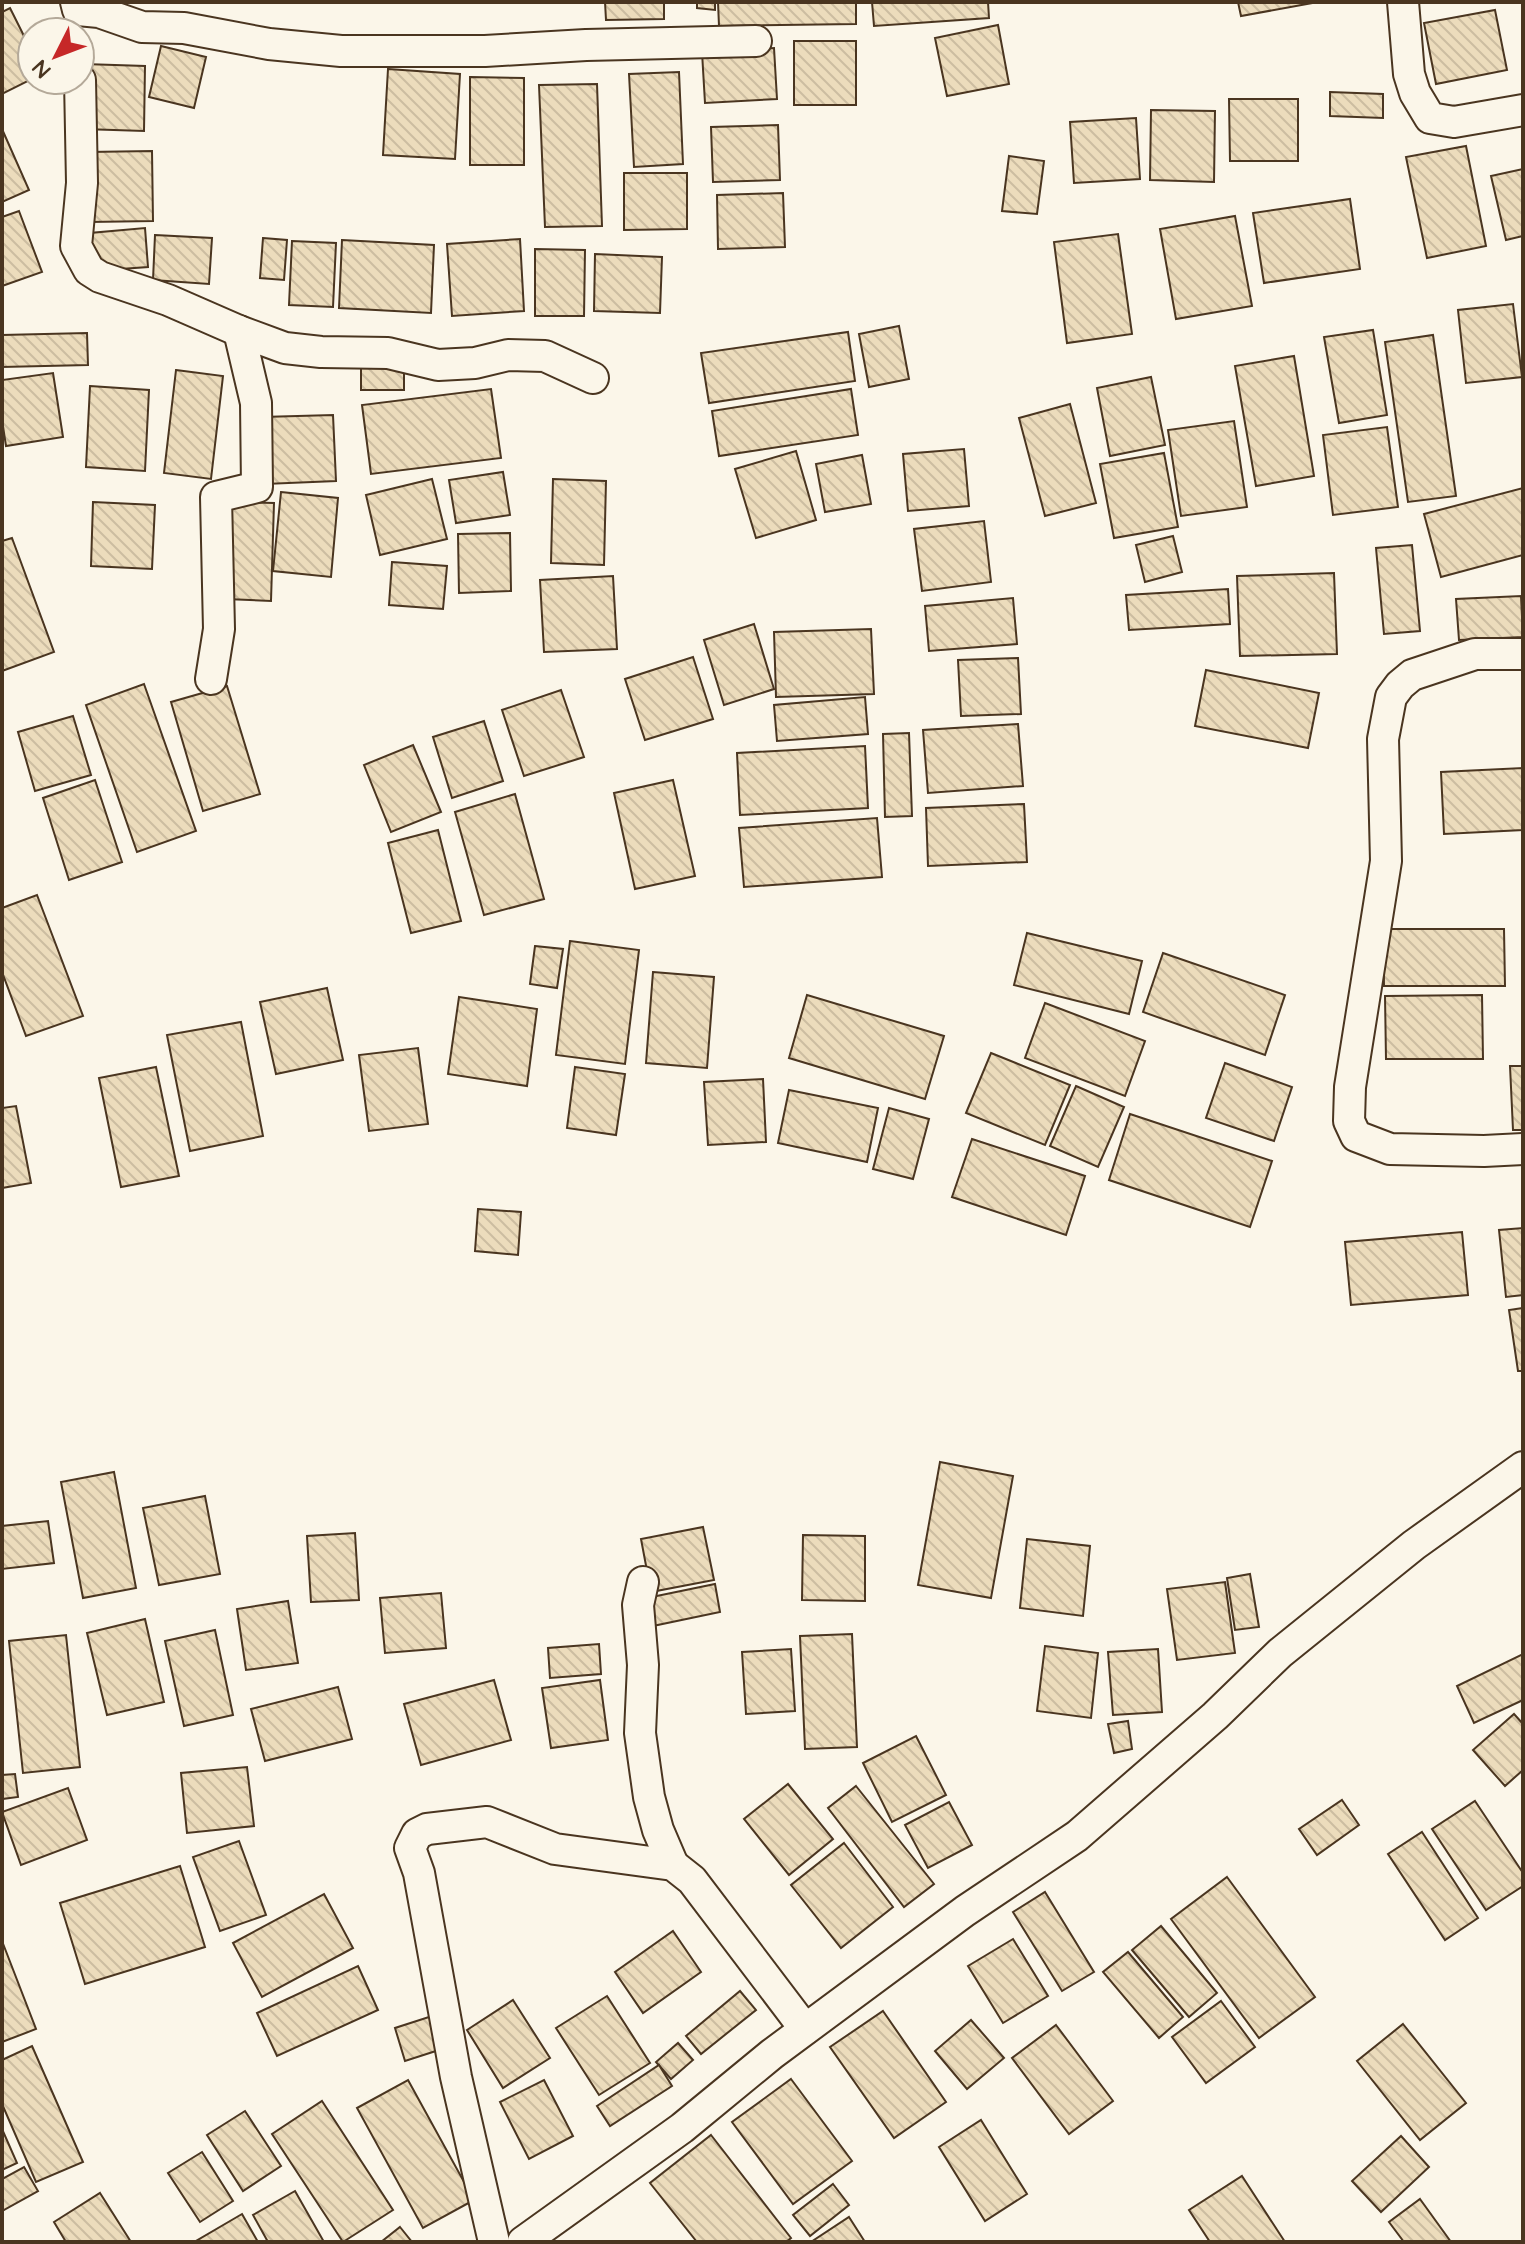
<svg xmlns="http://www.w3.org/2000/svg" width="1525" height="2244" viewBox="0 0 1525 2244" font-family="Quicksand,sans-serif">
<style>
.building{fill:url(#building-back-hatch);stroke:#4a3520;stroke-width:2}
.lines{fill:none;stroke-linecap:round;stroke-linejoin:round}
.street-casing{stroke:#4a3520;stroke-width:34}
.street{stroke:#fbf6e9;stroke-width:30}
</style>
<defs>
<pattern id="building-back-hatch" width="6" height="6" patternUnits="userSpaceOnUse" patternTransform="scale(2)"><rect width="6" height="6" fill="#ecdcbc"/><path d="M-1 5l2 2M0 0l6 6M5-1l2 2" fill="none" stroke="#ccbda1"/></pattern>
</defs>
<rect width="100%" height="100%" fill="#fbf6e9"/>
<!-- building -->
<g class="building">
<path d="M 605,2 L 664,2 L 664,19 L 606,20 Z"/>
<path d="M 697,2 L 715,2 L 715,10 L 697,8 Z"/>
<path d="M 718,2 L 856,2 L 856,24 L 719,26 Z"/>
<path d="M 872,2 L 988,2 L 989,18 L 874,26 Z"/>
<path d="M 1238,2 L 1318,2 L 1241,16 Z"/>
<path d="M 10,8 L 32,52 L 32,79 L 2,94 L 2,12 Z"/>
<path d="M 1495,10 L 1507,70 L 1436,84 L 1424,23 Z"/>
<path d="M 998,25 L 1009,84 L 947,96 L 935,38 Z"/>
<rect x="794" y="41" width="62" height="64"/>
<path d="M 161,46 L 206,57 L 194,108 L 149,97 Z"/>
<path d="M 774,48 L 777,99 L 705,103 L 702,52 Z"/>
<path d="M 84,64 L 145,66 L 144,131 L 83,129 Z"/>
<path d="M 388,69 L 460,74 L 455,159 L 383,155 Z"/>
<path d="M 679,72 L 683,164 L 634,167 L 629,74 Z"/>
<path d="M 470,77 L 524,78 L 524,165 L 470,165 Z"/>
<path d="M 597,84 L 602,226 L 545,227 L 539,85 Z"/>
<path d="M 1330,92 L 1383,94 L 1383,118 L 1330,116 Z"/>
<path d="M 1229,99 L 1298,99 L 1298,161 L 1230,161 Z"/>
<path d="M 1151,110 L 1215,111 L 1214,182 L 1150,180 Z"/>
<path d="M 1136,118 L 1140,179 L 1074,183 L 1070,122 Z"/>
<path d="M 778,125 L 780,180 L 713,182 L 711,127 Z"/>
<path d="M 2,129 L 29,190 L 2,202 Z"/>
<path d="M 1466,146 L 1486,246 L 1427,258 L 1406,157 Z"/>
<path d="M 152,151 L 153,221 L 90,222 L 88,152 Z"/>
<path d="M 1009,156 L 1044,161 L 1037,214 L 1002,211 Z"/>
<path d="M 1523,169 L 1523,236 L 1506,240 L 1491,176 Z"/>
<path d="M 624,173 L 687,173 L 687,229 L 624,230 Z"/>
<path d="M 783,193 L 785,247 L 718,249 L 717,195 Z"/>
<path d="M 1350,199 L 1360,269 L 1264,283 L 1253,213 Z"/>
<path d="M 19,211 L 42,272 L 2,286 L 2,217 Z"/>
<path d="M 1235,216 L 1252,306 L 1176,319 L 1160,229 Z"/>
<path d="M 145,228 L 148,267 L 93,271 L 90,233 Z"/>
<path d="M 1118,234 L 1132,334 L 1067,343 L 1054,242 Z"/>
<path d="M 155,235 L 212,238 L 209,284 L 153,280 Z"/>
<path d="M 263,238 L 287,240 L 284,280 L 260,278 Z"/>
<path d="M 520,239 L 524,311 L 452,316 L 447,244 Z"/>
<path d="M 342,240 L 434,245 L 431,313 L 339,308 Z"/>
<path d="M 292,241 L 336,243 L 333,307 L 289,305 Z"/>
<path d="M 535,249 L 585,250 L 584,316 L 535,316 Z"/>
<path d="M 595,254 L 662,257 L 660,313 L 594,311 Z"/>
<path d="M 1513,304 L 1522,377 L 1466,383 L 1458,310 Z"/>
<path d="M 899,326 L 909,379 L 869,387 L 859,334 Z"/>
<path d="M 1373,330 L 1387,415 L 1339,423 L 1324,337 Z"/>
<path d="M 848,332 L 855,381 L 709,403 L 701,353 Z"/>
<path d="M 87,333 L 88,365 L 2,367 L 2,335 Z"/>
<path d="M 1433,335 L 1456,496 L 1408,502 L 1385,342 Z"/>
<path d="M 1294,356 L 1314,476 L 1256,486 L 1235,366 Z"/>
<path d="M 404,367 L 404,390 L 361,390 L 361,368 Z"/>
<path d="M 176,370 L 223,376 L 211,479 L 164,473 Z"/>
<path d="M 53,373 L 63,437 L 6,446 L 2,420 L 2,380 Z"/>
<path d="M 1151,377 L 1165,445 L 1110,456 L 1097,388 Z"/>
<path d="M 90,386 L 149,390 L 145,471 L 86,467 Z"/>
<path d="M 491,389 L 501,458 L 371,474 L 362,405 Z"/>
<path d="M 851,389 L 858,435 L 719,456 L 712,411 Z"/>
<path d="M 1070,404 L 1096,503 L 1045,516 L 1019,418 Z"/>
<path d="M 333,415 L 336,481 L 265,484 L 262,417 Z"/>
<path d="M 1234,421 L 1247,507 L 1181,516 L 1168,430 Z"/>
<path d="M 1387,427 L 1398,507 L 1333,515 L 1323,435 Z"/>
<path d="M 964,449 L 969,506 L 908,511 L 903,454 Z"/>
<path d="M 796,451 L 816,520 L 756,538 L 735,469 Z"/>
<path d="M 1164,453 L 1178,527 L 1114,538 L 1100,464 Z"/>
<path d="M 862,455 L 871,504 L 825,512 L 816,464 Z"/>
<path d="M 503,472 L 510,515 L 456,523 L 449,480 Z"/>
<path d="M 432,479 L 447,539 L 380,555 L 366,495 Z"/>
<path d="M 553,479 L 606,481 L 604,565 L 551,563 Z"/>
<path d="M 1523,488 L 1523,555 L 1441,577 L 1424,514 Z"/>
<path d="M 281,492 L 338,498 L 331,577 L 273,571 Z"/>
<path d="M 93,502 L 155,505 L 152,569 L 91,566 Z"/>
<path d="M 229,502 L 274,503 L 271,601 L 226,599 Z"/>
<path d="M 984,521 L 991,582 L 922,591 L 914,529 Z"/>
<path d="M 510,533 L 511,591 L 459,593 L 458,534 Z"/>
<path d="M 1173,536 L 1182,572 L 1145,582 L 1136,545 Z"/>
<path d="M 12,538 L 54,652 L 2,671 L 2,541 Z"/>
<path d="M 1412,545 L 1420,631 L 1384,634 L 1376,548 Z"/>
<path d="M 392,562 L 447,566 L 443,609 L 389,605 Z"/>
<path d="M 1334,573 L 1337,654 L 1240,656 L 1237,576 Z"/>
<path d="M 613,576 L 617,649 L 544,652 L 540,580 Z"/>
<path d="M 1228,589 L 1230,624 L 1129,630 L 1126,595 Z"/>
<path d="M 1521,596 L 1523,637 L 1459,640 L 1456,599 Z"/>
<path d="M 1013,598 L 1017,644 L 929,651 L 925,606 Z"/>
<path d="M 754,624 L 774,689 L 724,705 L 704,640 Z"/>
<path d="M 871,629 L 874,694 L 776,697 L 774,632 Z"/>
<path d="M 693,657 L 713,719 L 645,740 L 625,679 Z"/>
<path d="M 1018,658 L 1021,714 L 961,716 L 958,660 Z"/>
<path d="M 1206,670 L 1319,693 L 1308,748 L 1195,726 Z"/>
<path d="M 144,684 L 196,831 L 137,852 L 86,705 Z"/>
<path d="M 227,686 L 260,794 L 203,811 L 171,702 Z"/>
<path d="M 561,690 L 584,757 L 524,776 L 502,710 Z"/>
<path d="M 865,697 L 868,734 L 777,741 L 774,705 Z"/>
<path d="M 73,716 L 91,775 L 35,791 L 18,732 Z"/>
<path d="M 484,721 L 503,781 L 452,798 L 433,737 Z"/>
<path d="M 1018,724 L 1023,786 L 928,793 L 923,730 Z"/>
<path d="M 909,733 L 912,816 L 885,817 L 883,734 Z"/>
<path d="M 413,745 L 441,812 L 391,832 L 364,765 Z"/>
<path d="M 865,746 L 868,808 L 740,815 L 737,753 Z"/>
<path d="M 1523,768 L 1523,830 L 1444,834 L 1441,772 Z"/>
<path d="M 95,780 L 122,862 L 69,880 L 43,798 Z"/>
<path d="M 673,780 L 695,876 L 635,889 L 614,793 Z"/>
<path d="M 515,794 L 544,899 L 484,915 L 455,812 Z"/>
<path d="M 1024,804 L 1027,862 L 928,866 L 926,808 Z"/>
<path d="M 877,818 L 882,877 L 744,887 L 739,828 Z"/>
<path d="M 438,830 L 461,921 L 411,933 L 388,843 Z"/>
<path d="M 37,895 L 83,1016 L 26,1036 L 2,972 L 2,908 Z"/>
<path d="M 1383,929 L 1504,929 L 1505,986 L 1384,986 Z"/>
<path d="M 1027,933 L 1142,961 L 1129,1014 L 1014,985 Z"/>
<path d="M 570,941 L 639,950 L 625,1064 L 556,1055 Z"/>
<path d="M 535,946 L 563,949 L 557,988 L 530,984 Z"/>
<path d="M 1163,953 L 1285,995 L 1265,1055 L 1143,1012 Z"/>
<path d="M 653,972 L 714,977 L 707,1068 L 646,1063 Z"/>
<path d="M 327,988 L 343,1060 L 276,1074 L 260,1002 Z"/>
<path d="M 807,995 L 944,1036 L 925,1099 L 789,1058 Z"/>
<path d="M 1482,995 L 1483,1059 L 1386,1059 L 1385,996 Z"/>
<path d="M 459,997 L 537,1009 L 527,1086 L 448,1074 Z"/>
<path d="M 1045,1003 L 1145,1041 L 1125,1096 L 1025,1058 Z"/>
<path d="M 241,1022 L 263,1136 L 190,1151 L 167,1035 Z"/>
<path d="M 418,1048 L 428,1124 L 369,1131 L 359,1055 Z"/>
<path d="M 991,1053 L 1070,1085 L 1045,1145 L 966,1113 Z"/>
<path d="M 1225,1063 L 1292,1087 L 1274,1141 L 1206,1118 Z"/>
<path d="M 1510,1066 L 1523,1066 L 1523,1130 L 1513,1130 Z"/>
<path d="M 156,1067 L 179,1176 L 121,1187 L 99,1078 Z"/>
<path d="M 575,1067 L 625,1074 L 616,1135 L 567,1128 Z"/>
<path d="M 763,1079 L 766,1142 L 708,1145 L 704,1082 Z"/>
<path d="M 1076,1086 L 1124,1107 L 1098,1167 L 1050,1146 Z"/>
<path d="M 789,1090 L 878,1108 L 867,1162 L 778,1143 Z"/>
<path d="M 16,1106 L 31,1183 L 2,1188 L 2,1108 Z"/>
<path d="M 889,1108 L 929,1119 L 913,1179 L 873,1169 Z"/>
<path d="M 1130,1114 L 1272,1161 L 1250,1227 L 1109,1180 Z"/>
<path d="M 972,1139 L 1085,1176 L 1066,1235 L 952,1197 Z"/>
<path d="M 478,1209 L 521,1212 L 518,1255 L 475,1251 Z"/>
<path d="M 1523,1228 L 1523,1295 L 1506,1297 L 1499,1230 Z"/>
<path d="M 1462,1232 L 1468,1295 L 1351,1305 L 1345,1242 Z"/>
<path d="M 1523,1308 L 1523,1371 L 1518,1371 L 1509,1310 Z"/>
<path d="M 940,1462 L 1013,1476 L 991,1598 L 918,1585 Z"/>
<path d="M 114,1472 L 136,1588 L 83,1598 L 61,1482 Z"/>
<path d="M 205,1496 L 220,1574 L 159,1585 L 143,1508 Z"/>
<path d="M 48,1521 L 54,1563 L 2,1569 L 2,1526 Z"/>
<path d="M 703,1527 L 714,1580 L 651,1592 L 641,1539 Z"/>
<path d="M 355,1533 L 359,1600 L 311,1602 L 307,1536 Z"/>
<path d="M 803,1535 L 865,1536 L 865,1601 L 802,1600 Z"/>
<path d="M 1027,1539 L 1090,1546 L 1083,1616 L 1020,1608 Z"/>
<path d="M 1250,1574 L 1259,1627 L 1235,1630 L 1227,1578 Z"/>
<path d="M 1225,1582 L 1235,1653 L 1177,1660 L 1167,1589 Z"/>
<path d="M 715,1584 L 720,1612 L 648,1627 L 642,1599 Z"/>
<path d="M 441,1593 L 446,1648 L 385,1653 L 380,1598 Z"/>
<path d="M 288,1601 L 298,1663 L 246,1670 L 237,1609 Z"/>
<path d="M 145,1619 L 164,1702 L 107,1715 L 87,1633 Z"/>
<path d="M 215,1630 L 233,1715 L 184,1726 L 165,1641 Z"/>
<path d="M 852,1634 L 857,1747 L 805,1749 L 800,1636 Z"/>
<path d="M 66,1635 L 80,1767 L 23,1773 L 9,1641 Z"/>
<path d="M 599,1644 L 601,1674 L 550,1678 L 548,1648 Z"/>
<path d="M 1045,1646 L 1098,1653 L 1091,1718 L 1037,1711 Z"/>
<path d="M 791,1649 L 795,1711 L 746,1714 L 742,1652 Z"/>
<path d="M 1158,1649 L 1162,1712 L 1113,1715 L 1108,1652 Z"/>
<path d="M 1523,1654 L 1523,1700 L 1474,1723 L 1457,1686 Z"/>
<path d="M 494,1680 L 511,1740 L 421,1765 L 404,1704 Z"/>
<path d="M 600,1680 L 608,1740 L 551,1748 L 542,1688 Z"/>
<path d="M 338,1687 L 352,1739 L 265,1761 L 251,1709 Z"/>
<path d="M 1514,1714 L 1523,1724 L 1523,1770 L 1505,1786 L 1473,1750 Z"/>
<path d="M 1128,1721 L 1132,1749 L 1114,1753 L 1108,1724 Z"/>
<path d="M 916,1736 L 946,1795 L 892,1822 L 863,1763 Z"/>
<path d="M 247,1767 L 254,1826 L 187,1833 L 181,1773 Z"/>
<path d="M 15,1774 L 18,1797 L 2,1799 L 2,1775 Z"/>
<path d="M 788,1784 L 833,1839 L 789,1875 L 744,1819 Z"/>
<path d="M 856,1786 L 934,1884 L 904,1907 L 828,1808 Z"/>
<path d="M 68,1788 L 87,1840 L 21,1865 L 2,1812 Z"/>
<path d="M 1342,1800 L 1359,1825 L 1317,1855 L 1299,1829 Z"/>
<path d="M 1475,1801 L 1523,1873 L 1523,1886 L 1486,1910 L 1432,1829 Z"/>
<path d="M 949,1802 L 972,1845 L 928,1868 L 905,1825 Z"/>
<path d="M 1422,1832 L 1478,1918 L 1445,1940 L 1388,1854 Z"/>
<path d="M 239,1841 L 266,1915 L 220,1931 L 193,1857 Z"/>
<path d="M 844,1843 L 893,1907 L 841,1948 L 791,1885 Z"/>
<path d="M 180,1866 L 205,1947 L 85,1984 L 60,1903 Z"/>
<path d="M 1227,1877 L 1315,1997 L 1259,2038 L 1171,1919 Z"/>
<path d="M 1045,1892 L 1094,1972 L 1062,1991 L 1013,1912 Z"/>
<path d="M 324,1894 L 353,1948 L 262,1997 L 233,1943 Z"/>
<path d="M 1161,1926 L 1217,1993 L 1189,2017 L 1132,1950 Z"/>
<path d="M 673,1931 L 701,1972 L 643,2013 L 615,1972 Z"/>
<path d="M 1013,1939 L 1048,1996 L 1003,2023 L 968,1966 Z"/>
<path d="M 2,1941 L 36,2029 L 2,2042 Z"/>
<path d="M 1128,1952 L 1183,2017 L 1159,2038 L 1103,1972 Z"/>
<path d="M 358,1966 L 378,2010 L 277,2056 L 257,2013 Z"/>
<path d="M 740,1991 L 756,2010 L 701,2054 L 686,2036 Z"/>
<path d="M 607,1996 L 650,2063 L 599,2095 L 556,2028 Z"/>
<path d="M 513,2000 L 550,2058 L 503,2088 L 467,2030 Z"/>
<path d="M 1221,2001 L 1255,2047 L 1206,2083 L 1172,2037 Z"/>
<path d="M 883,2011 L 946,2102 L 894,2138 L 830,2047 Z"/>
<path d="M 432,2016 L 442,2049 L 405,2061 L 395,2028 Z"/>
<path d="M 971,2020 L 1004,2058 L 967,2089 L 935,2051 Z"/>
<path d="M 1403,2024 L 1466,2103 L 1420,2140 L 1357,2061 Z"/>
<path d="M 1056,2025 L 1113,2101 L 1069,2134 L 1012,2058 Z"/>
<path d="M 678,2043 L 693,2060 L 671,2079 L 656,2062 Z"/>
<path d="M 32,2046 L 83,2162 L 36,2182 L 2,2104 L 2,2060 Z"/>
<path d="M 659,2065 L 672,2086 L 610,2126 L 597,2106 Z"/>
<path d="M 791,2079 L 852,2161 L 793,2204 L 732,2122 Z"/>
<path d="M 408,2080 L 474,2200 L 423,2228 L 357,2108 Z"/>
<path d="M 544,2080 L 573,2136 L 529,2159 L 500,2102 Z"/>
<path d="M 322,2101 L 393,2210 L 343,2242 L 272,2134 Z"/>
<path d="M 245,2111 L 281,2166 L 243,2191 L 207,2135 Z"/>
<path d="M 981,2120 L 1027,2194 L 985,2221 L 939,2147 Z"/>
<path d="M 2,2129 L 17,2163 L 2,2170 Z"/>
<path d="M 711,2135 L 791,2238 L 786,2242 L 697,2242 L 650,2183 Z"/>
<path d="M 1401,2136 L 1429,2167 L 1381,2212 L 1352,2181 Z"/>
<path d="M 202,2152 L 233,2201 L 200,2222 L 168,2173 Z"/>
<path d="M 24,2167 L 38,2191 L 2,2211 L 2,2179 Z"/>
<path d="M 1242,2176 L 1285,2242 L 1210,2242 L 1189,2210 Z"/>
<path d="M 833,2184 L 849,2205 L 810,2236 L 793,2215 Z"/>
<path d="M 295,2191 L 324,2242 L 268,2242 L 253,2215 Z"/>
<path d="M 100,2193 L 131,2242 L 66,2242 L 54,2222 Z"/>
<path d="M 1420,2199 L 1451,2242 L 1404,2242 L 1389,2222 Z"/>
<path d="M 242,2214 L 258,2242 L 197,2242 L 196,2241 Z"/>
<path d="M 849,2217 L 865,2242 L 811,2242 Z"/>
<path d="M 400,2227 L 412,2242 L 381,2242 Z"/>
</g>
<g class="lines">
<!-- street casing -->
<g class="street-casing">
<g id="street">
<path d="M 76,2 L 78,10 L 99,12 L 142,27 L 184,28 L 269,44 L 341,51 L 485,51 L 586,45 L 756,41"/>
<path d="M 1403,2 L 1409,74 L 1415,93 L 1430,118 L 1454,122 L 1523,110"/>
<path d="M 80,80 L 82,183 L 76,246 L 89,270 L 100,277 L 168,300 L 239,331 L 285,348 L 321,352 L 388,353 L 438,365 L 475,363 L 508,355 L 545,356 L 593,378"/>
<path d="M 1523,654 L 1475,654 L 1412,675 L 1400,685 L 1391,697 L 1383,739 L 1386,861 L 1350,1087 L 1349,1121 L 1356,1136 L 1390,1149 L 1484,1151 L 1523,1149"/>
<path d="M 211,679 L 219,629 L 216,497 L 257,487 L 256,403 L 239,331"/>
<path d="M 643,1582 L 638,1605 L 643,1665 L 640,1733 L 649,1797 L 658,1830 L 673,1865"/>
<path d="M 494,2242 L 456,2077 L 419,1873 L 410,1848 L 417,1834 L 427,1829 L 487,1822 L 555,1849 L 673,1865 L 692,1880 L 805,2029"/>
<path d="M 523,2242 L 682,2128 L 772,2054 L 965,1911 L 1077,1836 L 1215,1716 L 1280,1653 L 1414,1545 L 1523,1467"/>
</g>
</g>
<!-- street -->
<use href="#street" class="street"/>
</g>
<!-- border -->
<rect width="1525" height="2244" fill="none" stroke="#4a3520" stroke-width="8"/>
<!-- north arrow -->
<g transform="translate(56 56) rotate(228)"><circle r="38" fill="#fbf6e9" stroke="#b4a999" stroke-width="2"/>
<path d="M0-6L14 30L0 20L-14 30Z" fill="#c62828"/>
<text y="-12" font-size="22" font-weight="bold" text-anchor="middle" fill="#4a3520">N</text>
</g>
</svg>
